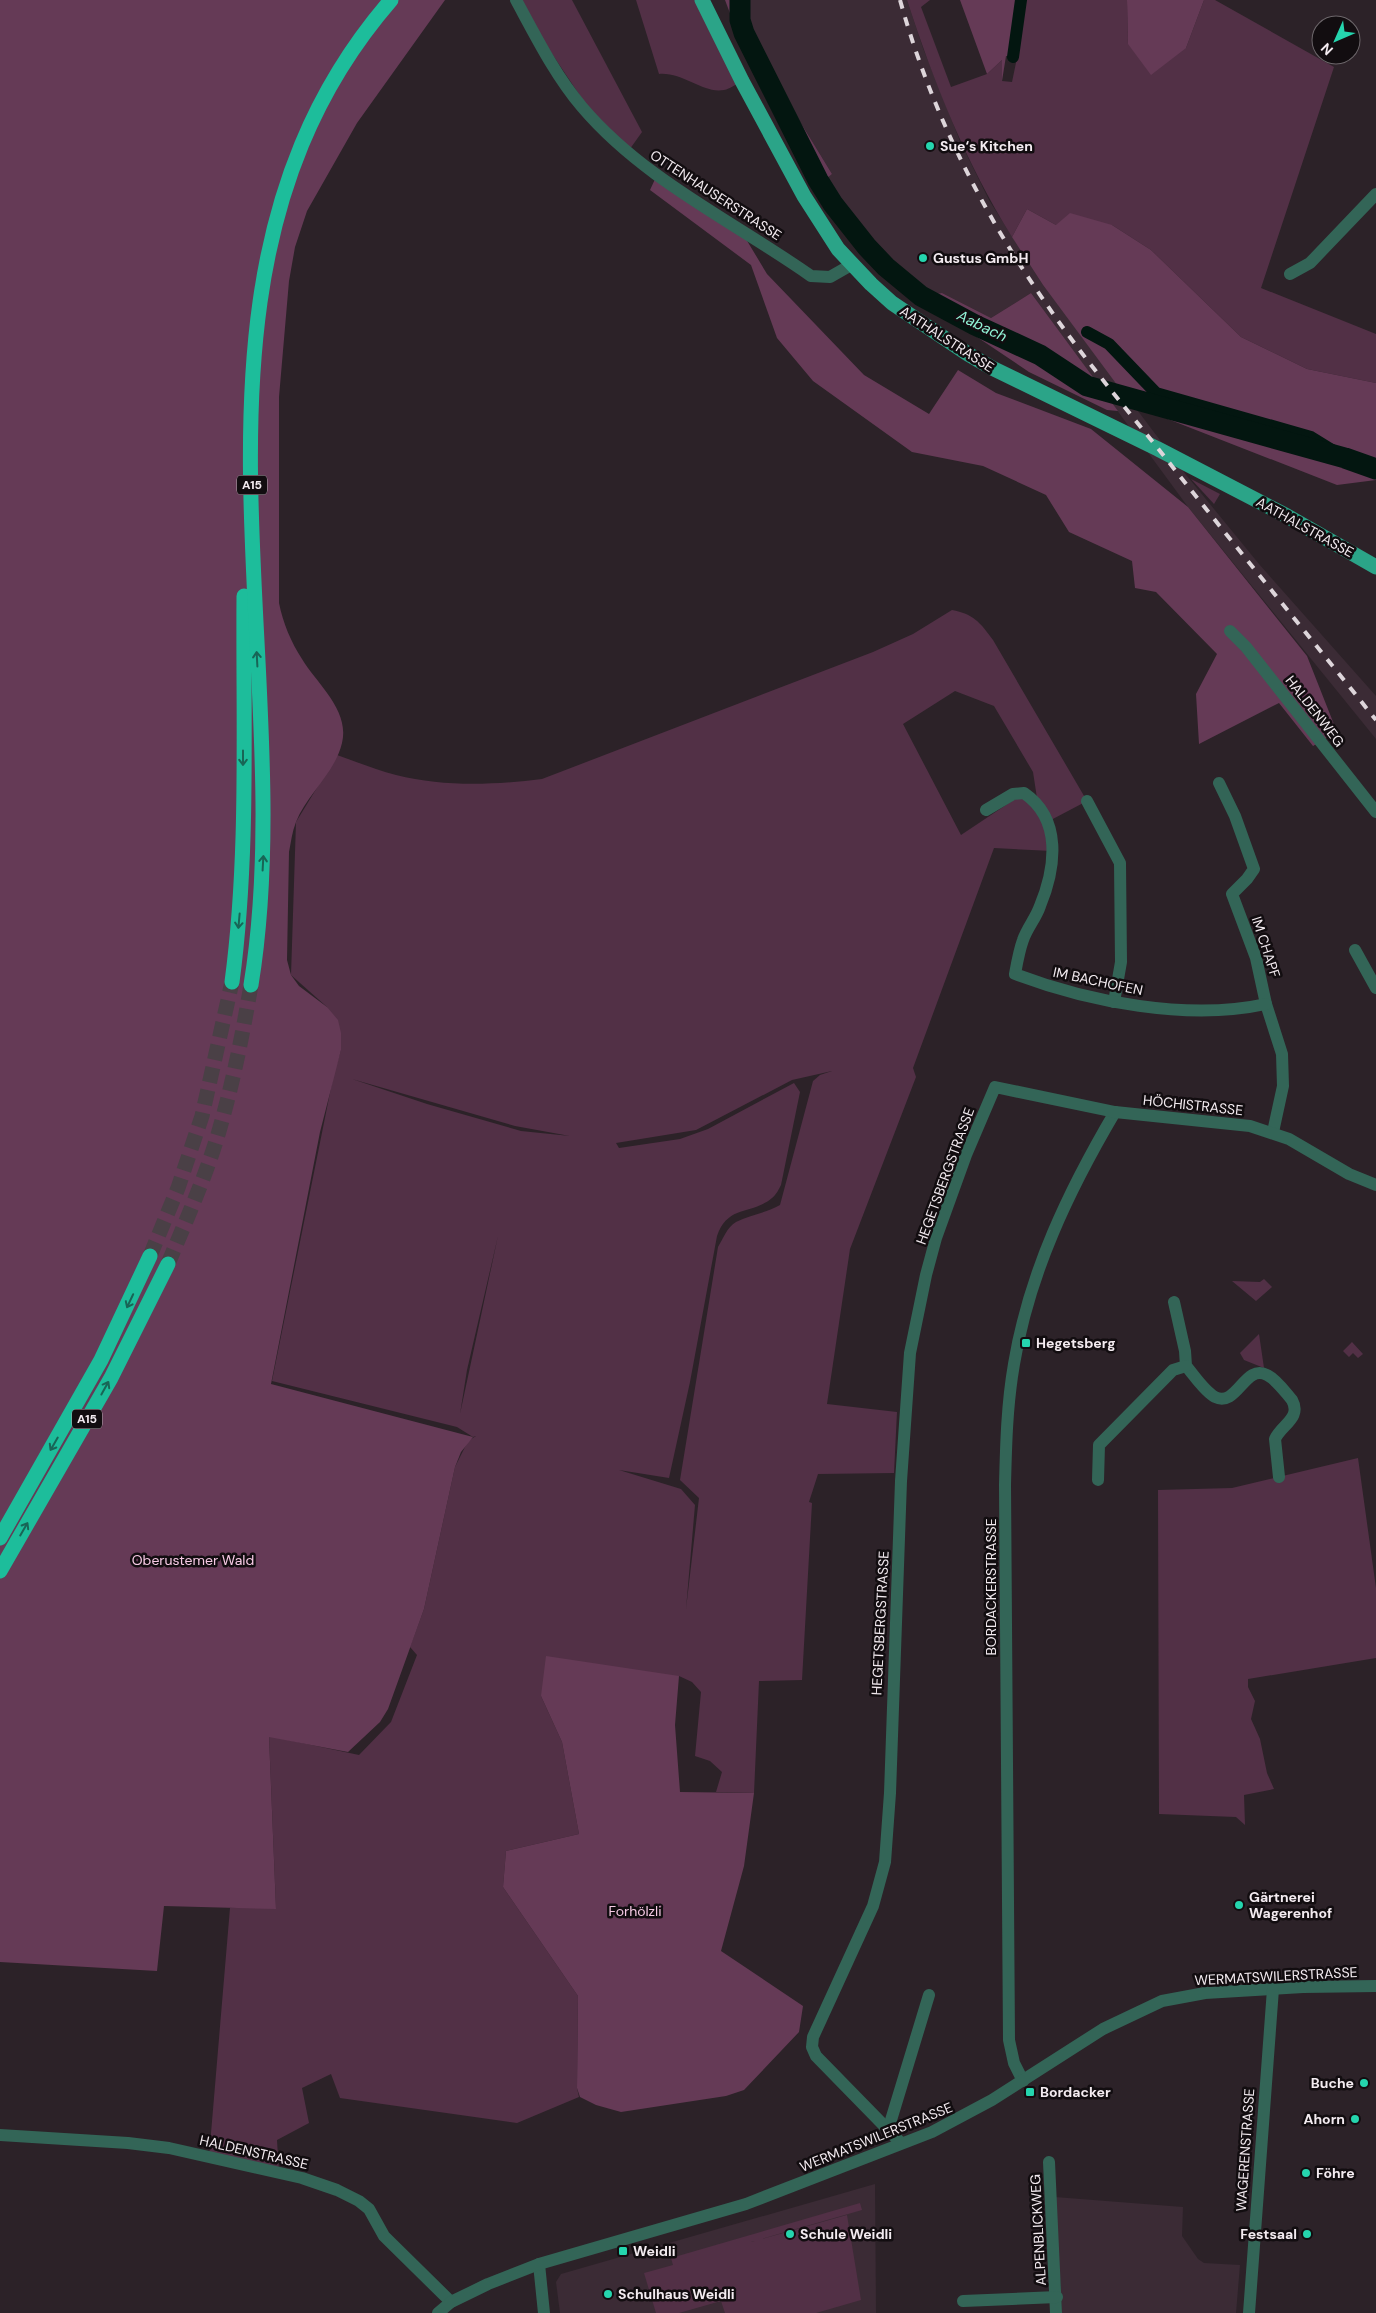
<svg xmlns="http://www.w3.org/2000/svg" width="1376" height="2313" viewBox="0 0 1376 2313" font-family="'DM Sans',sans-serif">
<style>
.built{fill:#3b2b35}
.green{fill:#523046;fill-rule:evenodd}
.forest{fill:#653a56}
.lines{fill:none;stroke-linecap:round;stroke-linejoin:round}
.canal{stroke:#031610;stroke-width:12}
.river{stroke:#031610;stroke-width:21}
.highway-tunnel{stroke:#4a4046;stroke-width:15;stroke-dasharray:15 8;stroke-linecap:butt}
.minor{stroke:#336557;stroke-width:12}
.major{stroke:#2ba488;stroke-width:15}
.highway{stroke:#1dbd9b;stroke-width:15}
.rail{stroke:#ddd5da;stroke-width:4;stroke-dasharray:9 9;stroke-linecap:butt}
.oneway{stroke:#186556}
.poi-dot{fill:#25d5ae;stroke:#120d10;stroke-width:2}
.labels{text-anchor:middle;stroke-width:5;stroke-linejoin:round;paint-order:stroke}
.shield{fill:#120d10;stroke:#b0a8ad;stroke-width:1}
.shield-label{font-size:12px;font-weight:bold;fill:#f3ebf0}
.poi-label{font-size:14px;font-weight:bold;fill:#f3ebf0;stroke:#120d10;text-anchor:start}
.street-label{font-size:14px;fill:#f3ebf0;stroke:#120d10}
.park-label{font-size:14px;fill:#f7cae5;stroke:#120d10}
.water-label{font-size:15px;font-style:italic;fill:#92f5d8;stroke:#120d10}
</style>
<rect width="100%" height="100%" fill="#2c2228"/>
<!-- built -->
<g class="built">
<path d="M 737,0 L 907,0 L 923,48 L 960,141 L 989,200 L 1043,285 L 1187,476 L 1259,564 L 1376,696 L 1376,739 L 1188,507 L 1031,293 L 991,318 L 942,293 L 922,296 L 864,239 L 825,179 L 832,174 L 757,51 Z"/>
<path d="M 875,2184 L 876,2313 L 560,2313 L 556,2282 L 561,2274 Z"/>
<path d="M 1055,2197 L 1183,2207 L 1182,2236 L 1198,2259 L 1204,2263 L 1240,2265 L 1236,2313 L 1062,2313 Z"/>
</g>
<!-- green -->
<g class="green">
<path d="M 516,0 L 572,0 L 642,132 L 627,153 L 603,130 Z"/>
<path d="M 636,0 L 702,0 L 742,81 C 736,84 730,89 724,90 C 703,94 683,72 659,74 Z"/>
<path d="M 907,0 L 930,0 L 921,7 L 951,87 L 987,74 L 1002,60 L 1002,81 L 1012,82 L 1017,58 L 1013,57 L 1021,0 L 1127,0 L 1128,44 L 1186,48 L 1204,0 L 1215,0 L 1334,67 L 1261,288 L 1376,334 L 1376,383 L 1307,369 L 1241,337 L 1151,250 L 1112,225 L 1056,225 L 1027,209 L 1012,237 C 966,163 934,83 907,0 Z"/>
<path d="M 1191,479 L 1220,494 L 1214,504 Z"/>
<path d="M 952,610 C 973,614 980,622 993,640 L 1087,801 L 1049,821 L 1052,851 L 994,848 L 913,1068 L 916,1077 L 850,1249 L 827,1404 L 897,1412 L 894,1473 L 818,1474 L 809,1502 L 812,1503 L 802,1680 L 759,1681 L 754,1793 L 716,1792 L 722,1772 L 710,1761 L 695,1756 L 701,1692 L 692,1682 L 679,1676 L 541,1696 L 562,1742 L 579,1834 L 506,1851 L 503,1887 L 578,1996 L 577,2088 L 579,2097 L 517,2123 L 340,2098 L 331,2074 L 302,2088 L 309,2123 L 277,2140 L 279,2173 L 209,2157 L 230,1908 L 276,1908 L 269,1736 L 359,1755 L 391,1722 L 417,1655 L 410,1647 L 424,1609 L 455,1467 L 468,1441 L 476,1436 L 473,1437 L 457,1427 L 272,1381 L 334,1073 L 341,1050 L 327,1007 L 291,975 L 296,822 L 337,755 C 357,762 376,770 396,775 C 444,787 493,785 542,779 L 873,652 L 913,634 ZM 955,691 L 994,706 L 1033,772 L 1037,798 L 1024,793 L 961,835 L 903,724 ZM 832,1071 L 820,1075 L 813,1081 L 780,1205 C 766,1213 750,1215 736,1222 C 727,1227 723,1239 718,1247 L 680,1480 L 699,1498 L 686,1609 L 695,1505 L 681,1489 L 619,1470 L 669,1478 L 690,1382 L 717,1236 C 728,1204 752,1215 772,1198 C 776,1195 779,1189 781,1185 L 800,1092 L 794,1083 L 708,1129 L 680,1139 L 619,1148 L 616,1143 L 696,1130 L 792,1080 ZM 352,1079 L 515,1126 L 570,1136 L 521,1131 L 427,1104 ZM 498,1236 L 460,1414 L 467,1370 Z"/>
<path d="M 1264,1279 L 1272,1287 L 1256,1301 L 1232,1281 L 1260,1282 Z"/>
<path d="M 1259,1334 L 1264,1368 L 1244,1360 L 1240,1353 Z"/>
<path d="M 1352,1342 L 1363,1354 L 1358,1358 L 1353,1353 L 1349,1357 L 1343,1351 Z"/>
<path d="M 1358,1458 L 1376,1588 L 1376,1658 L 1248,1679 L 1248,1687 L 1255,1701 L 1251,1719 L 1260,1739 L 1267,1773 L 1274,1789 L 1244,1795 L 1245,1825 L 1236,1817 L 1159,1814 L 1158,1490 L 1232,1488 Z"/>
<path d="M 860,2203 L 862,2210 L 751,2242 L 847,2215 L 861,2300 L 816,2313 L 725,2313 L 721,2301 L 679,2313 L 656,2313 L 644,2273 L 673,2265 L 671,2258 Z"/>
</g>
<!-- forest -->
<g class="forest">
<path d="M 0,0 L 445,0 L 357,123 L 307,211 L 295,247 L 289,281 L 279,397 L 279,603 C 283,623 291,642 302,659 C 317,684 350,710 342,743 C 335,773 307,794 296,822 C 292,832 291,842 289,852 L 287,960 L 291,975 L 299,986 L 327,1007 L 338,1020 L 341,1033 L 341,1050 L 320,1132 L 271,1384 L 473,1437 L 461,1452 L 455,1467 L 424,1609 L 388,1709 L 380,1722 L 348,1752 L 269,1737 L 276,1909 L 164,1906 L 157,1971 L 0,1962 Z"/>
<path d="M 725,0 L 737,0 L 757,51 L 832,174 L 826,179 L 864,239 L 922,296 L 942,293 L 991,318 L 1031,293 L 1118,411 L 1107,410 L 1029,372 L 971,333 L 914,300 L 863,255 L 811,181 L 737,32 Z"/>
<path d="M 960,0 L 1021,0 L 1013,57 L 1006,56 L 1002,81 L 1002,60 L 987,74 Z"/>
<path d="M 1127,0 L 1204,0 L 1186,48 L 1151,75 L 1128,44 Z"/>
<path d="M 656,177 L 740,229 L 767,274 L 864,375 L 929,414 L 958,370 L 996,393 L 1091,429 L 1188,507 L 1307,656 L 1337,732 L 1313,746 L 1279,703 L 1199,744 L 1196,694 L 1217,654 L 1156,592 L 1135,588 L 1132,561 L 1069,532 L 1046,495 L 983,466 L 912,452 L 813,381 L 777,338 L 751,265 L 650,190 Z"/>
<path d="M 1027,209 L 1056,225 L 1070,213 L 1112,225 L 1151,250 L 1241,337 L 1307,369 L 1376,383 L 1376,480 L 1337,485 L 1132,405 L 1043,285 L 1012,237 Z"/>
<path d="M 546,1656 L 679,1676 L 675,1725 L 680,1792 L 754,1793 L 744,1866 L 721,1951 L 803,2006 L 799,2032 L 744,2090 L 726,2096 L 621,2112 L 596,2105 L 580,2097 L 577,2088 L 578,1996 L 503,1887 L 506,1851 L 579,1834 L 562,1742 L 541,1696 Z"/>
</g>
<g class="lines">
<!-- canal -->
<g class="canal">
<path d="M 1013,57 L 1021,0"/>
<path d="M 1087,332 L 1109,344 L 1156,393 L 1311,437 L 1345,458"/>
</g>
<!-- river -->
<path class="river" d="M 740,0 L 740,20 L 744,33 L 818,180 L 833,204 L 867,247 L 886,267 L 921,296 L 975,325 L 1040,355 L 1087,386 L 1345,458 L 1376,469"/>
<!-- highway-tunnel -->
<g class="highway-tunnel">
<path d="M 150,1256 L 178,1188 L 202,1116 L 232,982"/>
<path d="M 168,1264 C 187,1218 208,1172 221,1124 C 234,1078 243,1032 251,985"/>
</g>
<!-- minor -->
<g class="minor">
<path d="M 516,0 C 536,37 555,75 582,107 C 644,180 733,221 811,276 L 830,277 L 851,265"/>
<path d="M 1290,274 L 1310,263 L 1376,194"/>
<path d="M 1230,631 L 1246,647 L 1376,812"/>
<path d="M 1219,783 L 1235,816 L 1254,869 L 1247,879 L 1232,894 L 1256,958 L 1266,1004 L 1282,1054 L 1283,1086 L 1273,1132"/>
<path d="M 1087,801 L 1120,863 L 1121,962 L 1114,1002"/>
<path d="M 986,810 L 1013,794 L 1024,793 C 1062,819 1056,867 1040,906 C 1036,918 1027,928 1023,940 C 1019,951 1017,963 1015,974 C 1089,1002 1188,1021 1266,1004"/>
<path d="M 1355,950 L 1376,988"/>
<path d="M 1174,1302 L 1185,1351 L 1186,1366 C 1194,1375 1204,1391 1215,1397 C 1237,1408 1245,1363 1267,1375 C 1277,1380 1285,1392 1292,1400 C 1302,1418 1281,1425 1275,1439 L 1279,1477"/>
<path d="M 1098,1480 L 1099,1445 L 1173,1370 L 1186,1366"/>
<path d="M 1023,2081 L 1014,2063 L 1009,2040 L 1005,1485 C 1006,1444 1007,1404 1014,1364 C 1029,1273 1069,1190 1115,1112"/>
<path d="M 888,2130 L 929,1995"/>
<path d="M 0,2135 L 128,2143 L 169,2148 L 302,2178 L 337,2190 L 359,2201 L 369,2209 L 384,2236 L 451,2302"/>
<path d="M 901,2143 L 816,2056 L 812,2047 L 813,2037 L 873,1906 L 885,1862 L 890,1793 L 901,1481 L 910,1353 L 926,1275 L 936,1238 L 966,1155 L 995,1087 L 1115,1112 L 1250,1126 L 1289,1139 L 1349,1174 L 1376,1185"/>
<path d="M 1049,2162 L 1056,2313"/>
<path d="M 539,2264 L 544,2313"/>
<path d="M 963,2301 L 1057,2297"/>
<path d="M 438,2313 L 451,2302 L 488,2284 L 539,2264 L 746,2204 L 932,2132 L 992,2100 L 1103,2029 L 1162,2001 L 1205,1993 L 1303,1987 L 1376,1986"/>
<path d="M 1249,2313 L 1273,1989"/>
</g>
<!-- major -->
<path class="major" d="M 702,0 L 742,81 L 804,196 L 838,249 L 871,284 L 892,303 L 968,354 L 992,368 L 1158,449 L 1287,516 L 1376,567"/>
<!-- highway -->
<g class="highway">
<path d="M 232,982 C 249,854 243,725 244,596"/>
<path d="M 251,985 C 304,660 150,278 391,0"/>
<path d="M 0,1538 L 101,1360 L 150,1256"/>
<path d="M 0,1571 L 111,1378 L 168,1264"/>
</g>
<!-- rail -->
<path class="rail" d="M 900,0 C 930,108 981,211 1045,302 C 1080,354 1121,402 1160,451 C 1231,541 1304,630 1376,720"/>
</g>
<!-- one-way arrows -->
<defs><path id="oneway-shaft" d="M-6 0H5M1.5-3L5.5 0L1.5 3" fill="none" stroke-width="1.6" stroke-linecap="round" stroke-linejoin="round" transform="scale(1.25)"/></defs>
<g class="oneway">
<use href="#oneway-shaft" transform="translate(257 659) rotate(-93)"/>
<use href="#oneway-shaft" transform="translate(243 758) rotate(90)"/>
<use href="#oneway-shaft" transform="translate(263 863) rotate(-87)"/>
<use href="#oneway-shaft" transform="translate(239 921) rotate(95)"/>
<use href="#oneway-shaft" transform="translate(130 1301) rotate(115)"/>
<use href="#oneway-shaft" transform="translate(105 1388) rotate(-61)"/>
<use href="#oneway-shaft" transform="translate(54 1444) rotate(120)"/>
<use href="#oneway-shaft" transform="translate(24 1529) rotate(-60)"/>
</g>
<!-- markers -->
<g class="poi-dot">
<circle cx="930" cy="146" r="5"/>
<circle cx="923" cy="258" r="5"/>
<rect x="1021" y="1338" width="10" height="10" rx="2.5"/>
<circle cx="1239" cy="1905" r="5"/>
<circle cx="1364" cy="2083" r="5"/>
<rect x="1025" y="2087" width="10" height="10" rx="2.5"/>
<circle cx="1355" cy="2119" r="5"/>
<circle cx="1306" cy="2173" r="5"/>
<circle cx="790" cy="2234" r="5"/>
<circle cx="1307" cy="2234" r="5"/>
<rect x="618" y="2246" width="10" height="10" rx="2.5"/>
<circle cx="608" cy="2294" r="5"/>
</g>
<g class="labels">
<!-- shield labels -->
<g class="shield">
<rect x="237" y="475.5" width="30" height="19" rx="4"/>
<rect x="72" y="1409.5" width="30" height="19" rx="4"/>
</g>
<g class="shield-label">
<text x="252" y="489">A15</text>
<text x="87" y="1423">A15</text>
</g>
<!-- poi labels -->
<g class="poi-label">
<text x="940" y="151">Sue‘s Kitchen</text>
<text x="933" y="263">Gustus GmbH</text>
<text x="1036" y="1348">Hegetsberg</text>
<text x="1249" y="1902">Gärtnerei<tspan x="1249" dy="16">Wagerenhof</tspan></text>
<text x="1354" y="2088" text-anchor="end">Buche</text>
<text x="1040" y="2097">Bordacker</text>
<text x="1345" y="2124" text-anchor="end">Ahorn</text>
<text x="1316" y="2178">Föhre</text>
<text x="800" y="2239">Schule Weidli</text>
<text x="1297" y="2239" text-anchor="end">Festsaal</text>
<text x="633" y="2256">Weidli</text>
<text x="618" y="2299">Schulhaus Weidli</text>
</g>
<!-- street labels -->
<g class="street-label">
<text transform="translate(716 195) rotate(33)" y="5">OTTENHAUSERSTRASSE</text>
<text transform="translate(947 339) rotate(33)" y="5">AATHALSTRASSE</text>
<text transform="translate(1305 527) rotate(29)" y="5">AATHALSTRASSE</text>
<text transform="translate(1315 711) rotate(52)" y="5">HALDENWEG</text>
<text transform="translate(1266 947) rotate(72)" y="5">IM CHAPF</text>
<text transform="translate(1098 981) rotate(12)" y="5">IM BACHOFEN</text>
<text transform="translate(1193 1105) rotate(6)" y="5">HÖCHISTRASSE</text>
<text transform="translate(945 1176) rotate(-70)" y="5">HEGETSBERGSTRASSE</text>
<text transform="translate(991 1587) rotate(-90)" y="5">BORDACKERSTRASSE</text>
<text transform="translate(880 1623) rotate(-87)" y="5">HEGETSBERGSTRASSE</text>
<text transform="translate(1276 1976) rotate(-3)" y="5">WERMATSWILERSTRASSE</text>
<text transform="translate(876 2137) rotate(-22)" y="5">WERMATSWILERSTRASSE</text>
<text transform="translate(1245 2150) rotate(-86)" y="5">WAGERENSTRASSE</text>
<text transform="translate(254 2152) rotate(13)" y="5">HALDENSTRASSE</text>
<text transform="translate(1038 2230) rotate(-93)" y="5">ALPENBLICKWEG</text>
</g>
<!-- park labels -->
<g class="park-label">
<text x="193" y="1565">Oberustemer Wald</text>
<text x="635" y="1916">Forhölzli</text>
</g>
<!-- water labels -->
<g class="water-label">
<text transform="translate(982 326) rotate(26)" y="5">Aabach</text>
</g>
</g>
<!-- north arrow -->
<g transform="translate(1336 40) rotate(225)"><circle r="24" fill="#120d10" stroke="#6c666a"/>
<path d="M0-4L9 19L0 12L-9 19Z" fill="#25d5ae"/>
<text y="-8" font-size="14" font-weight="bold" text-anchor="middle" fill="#f3ebf0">N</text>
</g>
</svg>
